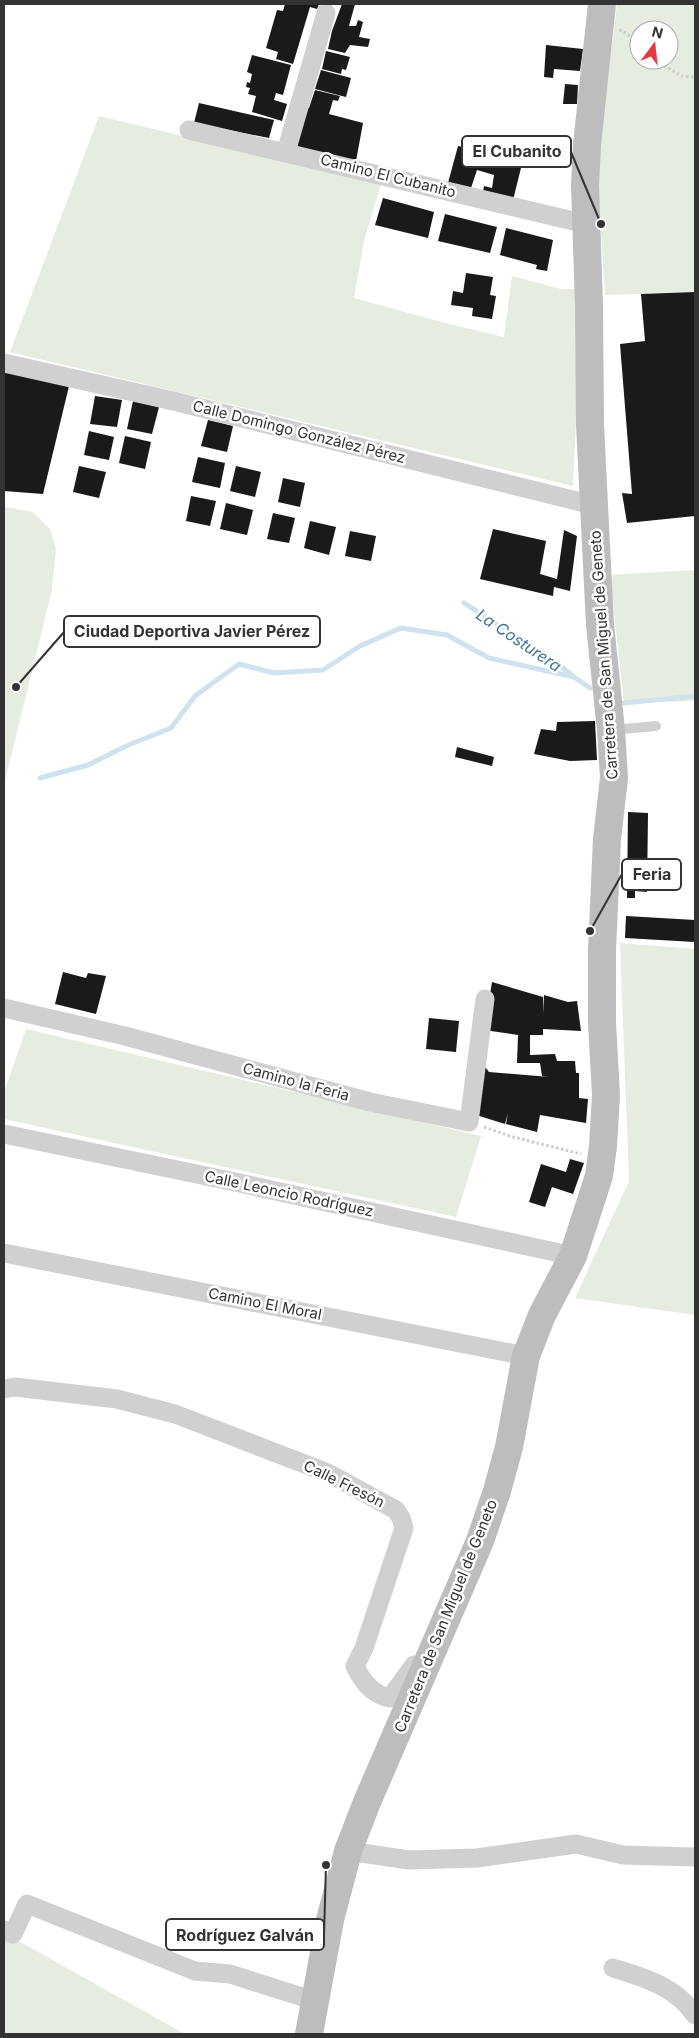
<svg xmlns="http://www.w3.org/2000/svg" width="699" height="2038" viewBox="0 0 699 2038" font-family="Inter,sans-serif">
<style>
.green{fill:#e6ecdf;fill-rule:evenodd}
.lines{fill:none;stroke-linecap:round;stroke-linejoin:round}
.stream{stroke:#cfe2ee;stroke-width:5}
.building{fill:#1a1a1a}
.path{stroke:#cdcdcd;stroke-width:3;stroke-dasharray:2.5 2.5;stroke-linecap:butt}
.service{stroke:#d0d0d0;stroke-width:10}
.minor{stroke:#d0d0d0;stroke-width:19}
.secondary{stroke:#bdbdbd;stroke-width:28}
.labels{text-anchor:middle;stroke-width:5;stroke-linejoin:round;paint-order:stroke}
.street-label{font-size:15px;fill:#333;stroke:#fff}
.water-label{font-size:16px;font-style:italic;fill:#3f7597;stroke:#fff}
.leader{fill:none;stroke:#333;stroke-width:2}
.callout-dot{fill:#333;stroke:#fff;stroke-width:2}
.callout{fill:#fff;stroke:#333;stroke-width:2}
.callout-label{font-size:16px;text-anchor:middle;font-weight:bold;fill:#333}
</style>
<rect width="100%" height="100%" fill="#fff"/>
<!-- green -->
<g class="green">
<path d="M 617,4 L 695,4 L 695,292 L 605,295 L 597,169 ZM 639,30 L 669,30 L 669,60 L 639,60 Z"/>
<path d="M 99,116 L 381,184 L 364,241 L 354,298 L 445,323 L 504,337 L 512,276 L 561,289 L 582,289 L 573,486 L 10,352 Z"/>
<path d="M 4,507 L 33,512 L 50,529 L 56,549 L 52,590 L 4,785 Z"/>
<path d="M 695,570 L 695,701 L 624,703 L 610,575 Z"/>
<path d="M 620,943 L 695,949 L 695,1315 L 575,1298 L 629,1181 Z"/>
<path d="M 26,1029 L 481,1136 L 456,1217 L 4,1119 L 4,1092 Z"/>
<path d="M 4,1933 L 185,2034 L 4,2034 Z"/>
</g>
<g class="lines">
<!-- stream -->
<g class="stream">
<path d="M 464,603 L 547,656 L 572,675"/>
<path d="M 624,703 L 695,696"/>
<path d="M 40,778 L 88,765 L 126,746 L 171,728 L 195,696 L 239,664 L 274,673 L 323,670 L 360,646 L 401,628 L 447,635 L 489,658 L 574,677 L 590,688"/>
</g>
</g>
<!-- building -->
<g class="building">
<path d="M 285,4 L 319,4 L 317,9 L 310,7 L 293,64 L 276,59 L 278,52 L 266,48 L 277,10 L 283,11 Z"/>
<path d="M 342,4 L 355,4 L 349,26 L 356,26 L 358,20 L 363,22 L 359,37 L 370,39 L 368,47 L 350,45 L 345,53 L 328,49 L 332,31 Z"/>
<path d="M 546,45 L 583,49 L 580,71 L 554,69 L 553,78 L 544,77 Z"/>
<path d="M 326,51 L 350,57 L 346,70 L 342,69 L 341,74 L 322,69 Z"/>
<path d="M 252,55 L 291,65 L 283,95 L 276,93 L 274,100 L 287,104 L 282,121 L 252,112 L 256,96 L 248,94 L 250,88 L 246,87 L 247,82 L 250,83 L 252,74 L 247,72 Z"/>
<path d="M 321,70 L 351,78 L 346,97 L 315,89 Z"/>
<path d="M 565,84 L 578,85 L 577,104 L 563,104 Z"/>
<path d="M 315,90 L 340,96 L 338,101 L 333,100 L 329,114 L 363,123 L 356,161 L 296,146 L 306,108 L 309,108 Z"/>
<path d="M 199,103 L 274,120 L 269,138 L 194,123 Z"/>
<path d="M 474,142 L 501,148 L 498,162 L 521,168 L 513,200 L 483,192 L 484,186 L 492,188 L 494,175 L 477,170 L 471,188 L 448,183 L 458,146 L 473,149 Z"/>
<path d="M 383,198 L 434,212 L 428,238 L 375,225 Z"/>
<path d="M 445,214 L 497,227 L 490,253 L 438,241 Z"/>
<path d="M 506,228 L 553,240 L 547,271 L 536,269 L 537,265 L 500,255 Z"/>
<path d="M 466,273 L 493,277 L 490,295 L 496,296 L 492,319 L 472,316 L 473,308 L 451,305 L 453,291 L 463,293 Z"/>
<path d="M 695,292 L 695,516 L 627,523 L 622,493 L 632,494 L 620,344 L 645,341 L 641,294 Z"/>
<path d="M 4,368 L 70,382 L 43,494 L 4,491 Z"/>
<path d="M 95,396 L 122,400 L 117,427 L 90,424 Z"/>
<path d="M 133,401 L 159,407 L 152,434 L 127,429 Z"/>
<path d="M 208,420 L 233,426 L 227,452 L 201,446 Z"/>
<path d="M 89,431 L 114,437 L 109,460 L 84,455 Z"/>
<path d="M 125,436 L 151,442 L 145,469 L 119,463 Z"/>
<path d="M 198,457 L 225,463 L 220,488 L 192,482 Z"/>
<path d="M 79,466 L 106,472 L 99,498 L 73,492 Z"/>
<path d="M 236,466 L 261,472 L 255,497 L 230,491 Z"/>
<path d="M 283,478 L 305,483 L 300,507 L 278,502 Z"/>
<path d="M 191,496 L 216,501 L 210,526 L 186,521 Z"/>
<path d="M 226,503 L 253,510 L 247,535 L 220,529 Z"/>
<path d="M 273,513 L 295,518 L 289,543 L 267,539 Z"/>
<path d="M 310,521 L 336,527 L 329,555 L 304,548 Z"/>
<path d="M 493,529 L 546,541 L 540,574 L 557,579 L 564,530 L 577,536 L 570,591 L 554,587 L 553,596 L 480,579 Z"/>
<path d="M 350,531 L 376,536 L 371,561 L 345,556 Z"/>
<path d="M 595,721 L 597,760 L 570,761 L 534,754 L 541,729 L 556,731 L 557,722 Z"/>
<path d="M 457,747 L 494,757 L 492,766 L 455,757 Z"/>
<path d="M 628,812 L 648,813 L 647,892 L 635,891 L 635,898 L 627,898 Z"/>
<path d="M 626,916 L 695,920 L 695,942 L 625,938 Z"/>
<path d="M 63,972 L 86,978 L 88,973 L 106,976 L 96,1014 L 55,1004 Z"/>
<path d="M 492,982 L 543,997 L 543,1013 L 544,995 L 568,1002 L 577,1001 L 581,1031 L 543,1029 L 543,1035 L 530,1035 L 530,1055 L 555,1054 L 557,1061 L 575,1061 L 576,1073 L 579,1073 L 579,1098 L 588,1099 L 586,1123 L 540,1115 L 537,1132 L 506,1124 L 508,1113 L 505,1124 L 473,1114 L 478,1067 L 486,1068 L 489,1072 L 549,1077 L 542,1076 L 540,1063 L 517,1063 L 518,1035 L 484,1030 Z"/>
<path d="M 429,1018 L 459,1021 L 456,1052 L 426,1049 Z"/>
<path d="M 570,1159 L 584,1163 L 573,1194 L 552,1187 L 545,1207 L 529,1202 L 541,1164 L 566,1172 Z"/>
</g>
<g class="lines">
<!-- path -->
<g class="path">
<path d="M 619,30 C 637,37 632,44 639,58"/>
<path d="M 640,60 L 649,65 L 664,66 L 682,76 L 695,77"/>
<path d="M 484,1127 L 513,1137 L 581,1154"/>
</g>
<!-- service -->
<path class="service" d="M 612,730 L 656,726"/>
<!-- minor -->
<g class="minor">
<path d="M 189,130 L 586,224"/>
<path d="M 286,152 L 326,13"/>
<path d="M 4,363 L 169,400 L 593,505"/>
<path d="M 4,1008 L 125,1036 L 370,1102 L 469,1122 L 485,999"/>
<path d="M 4,1134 L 235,1182 L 573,1256"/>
<path d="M 4,1253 L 526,1356"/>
<path d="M 4,1389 L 15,1387 L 117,1399 L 175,1414 L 328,1473 L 396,1510 L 401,1518 L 404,1528 L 364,1648 L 355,1666 C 362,1681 373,1695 390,1698 L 414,1665 L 425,1670"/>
<path d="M 348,1851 L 409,1860 L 477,1858 L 576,1844 L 623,1855 L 695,1857"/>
<path d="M 4,1930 L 13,1934 L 27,1904 L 195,1971 L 230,1974 L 315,2001"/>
<path d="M 613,1968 C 645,1978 675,1986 695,2015"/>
</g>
<!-- secondary -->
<path class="secondary" d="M 309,2034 L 330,1920 L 348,1851 L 367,1802 L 480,1541 L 497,1491 L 509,1447 L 526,1356 L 542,1315 L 573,1256 L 599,1176 L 603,1146 L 606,1095 L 602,1023 L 602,950 L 607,839 L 614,778 L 611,730 L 600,625 L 590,425 L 589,305 L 585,185 L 587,145 L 602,4"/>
</g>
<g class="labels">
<!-- street labels -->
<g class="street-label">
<text transform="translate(388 176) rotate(14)" y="5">Camino El Cubanito</text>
<text transform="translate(299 432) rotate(14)" y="5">Calle Domingo González Pérez</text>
<text transform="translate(604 655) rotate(-94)" y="5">Carretera de San Miguel de Geneto</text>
<text transform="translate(296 1082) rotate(15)" y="5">Camino la Feria</text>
<text transform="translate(289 1194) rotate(12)" y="5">Calle Leoncio Rodríguez</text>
<text transform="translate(265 1304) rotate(11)" y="5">Camino El Moral</text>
<text transform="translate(344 1484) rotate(26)" y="5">Calle Fresón</text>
<text transform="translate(446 1616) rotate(-68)" y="5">Carretera de San Miguel de Geneto</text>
</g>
<!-- water labels -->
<g class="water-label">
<text transform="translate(519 640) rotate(34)" y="6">La Costurera</text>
</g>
</g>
<!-- callouts -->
<path class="leader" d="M601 224L571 152M16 687L64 632M590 931L622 874M326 1865L324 1935"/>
<g class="callout-dot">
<circle cx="601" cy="224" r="5"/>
<circle cx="16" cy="687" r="5"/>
<circle cx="590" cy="931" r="5"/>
<circle cx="326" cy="1865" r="5"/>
</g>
<g class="callout">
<rect x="462" y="136" width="109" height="31" rx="5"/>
<rect x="64" y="616" width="256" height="31" rx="5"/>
<rect x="622" y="859" width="59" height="31" rx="5"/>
<rect x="166" y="1919" width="158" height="31" rx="5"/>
</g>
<g class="callout-label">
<text x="517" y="157">El Cubanito</text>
<text x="192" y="637">Ciudad Deportiva Javier Pérez</text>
<text x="652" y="880">Feria</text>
<text x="245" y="1941">Rodríguez Galván</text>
</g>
<!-- border -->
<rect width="699" height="2038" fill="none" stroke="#333333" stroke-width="10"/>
<!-- north arrow -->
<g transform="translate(654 45) rotate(15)"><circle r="24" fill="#ffffff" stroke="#adadad"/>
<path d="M0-4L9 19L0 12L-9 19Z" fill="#e63946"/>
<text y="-8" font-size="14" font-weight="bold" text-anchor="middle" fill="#333333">N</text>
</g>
</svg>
